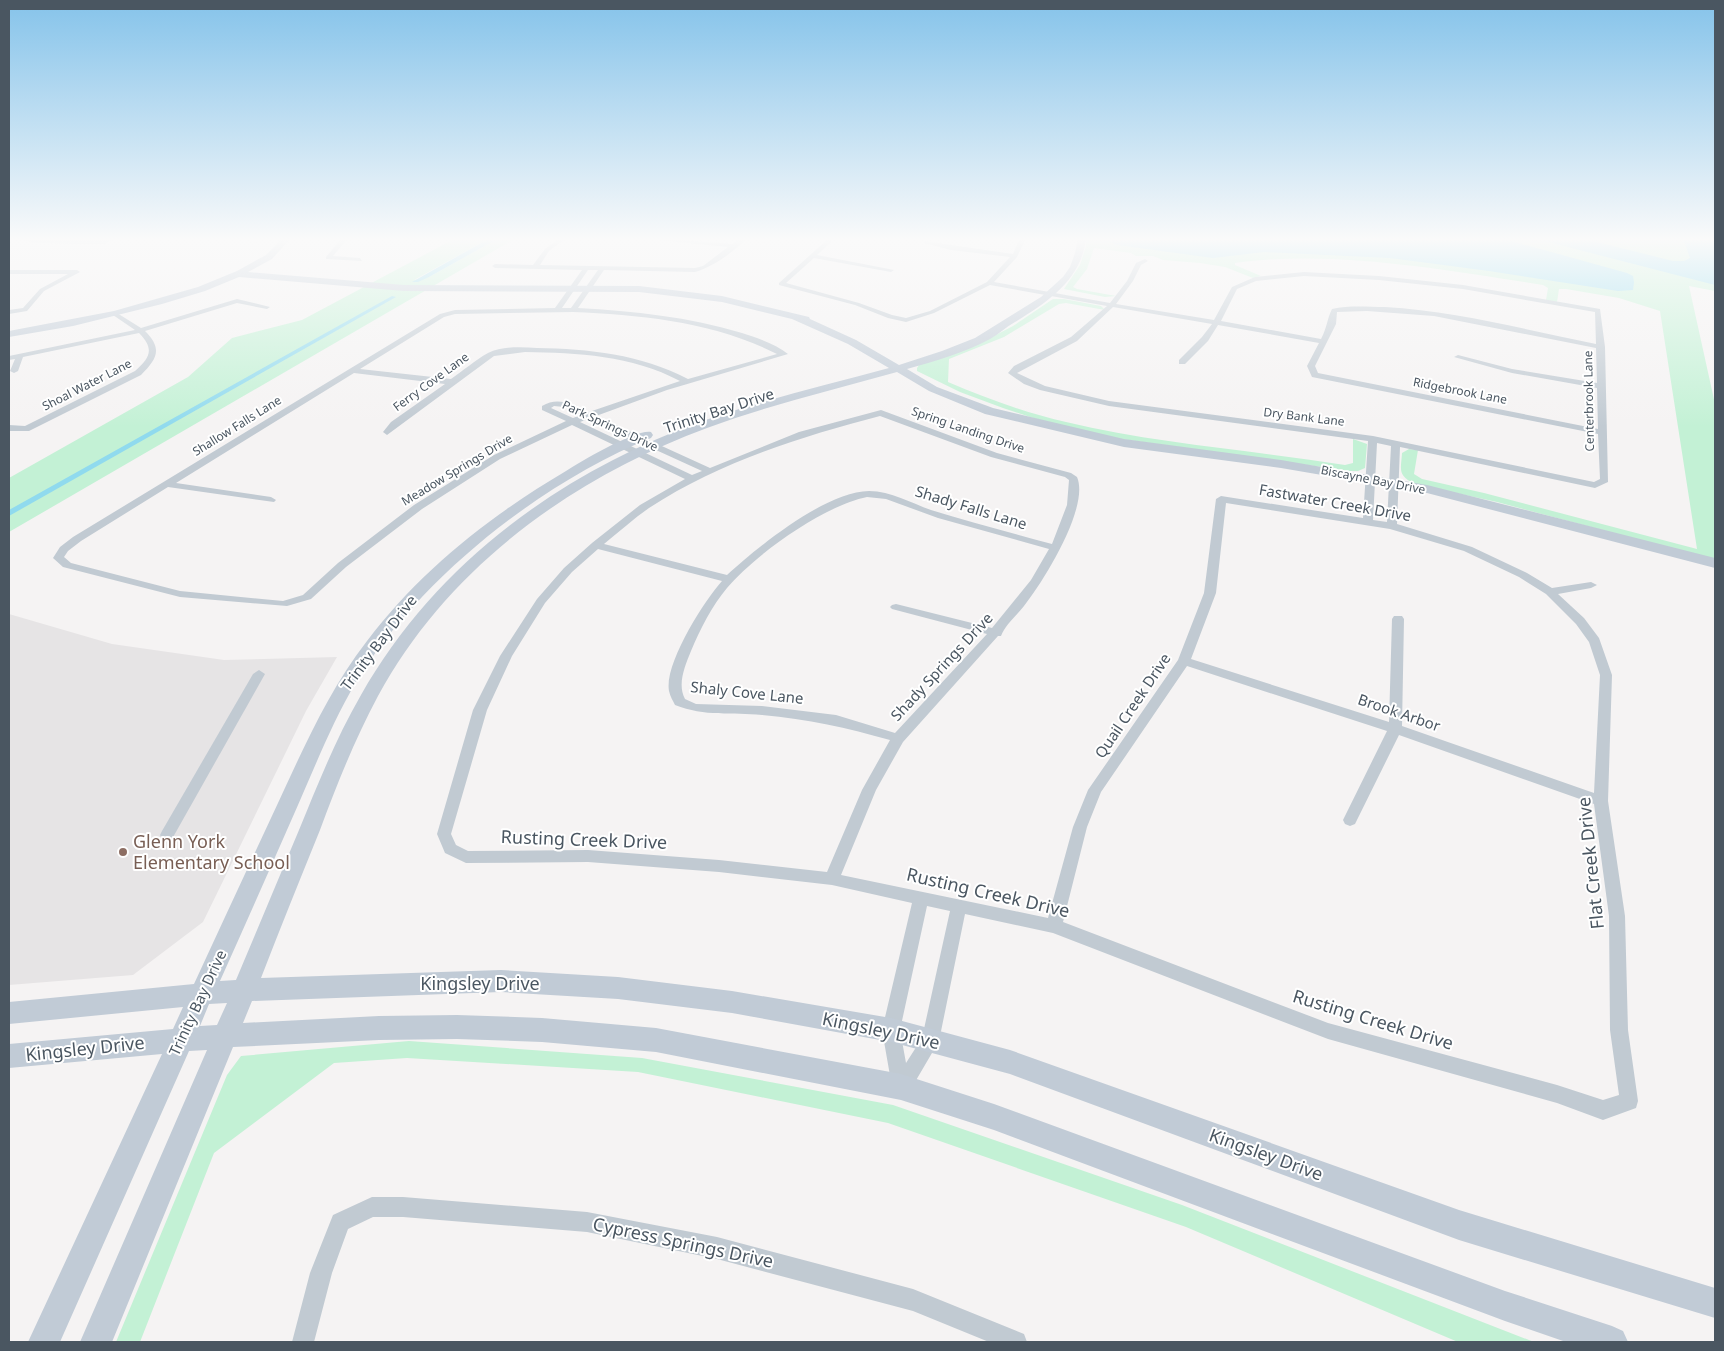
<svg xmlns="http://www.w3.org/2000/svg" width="1724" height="1351" viewBox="0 0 1724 1351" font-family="'Noto Sans',sans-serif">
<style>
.education{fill:#e6e4e5}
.green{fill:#c3f1d5}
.water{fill:#90daee}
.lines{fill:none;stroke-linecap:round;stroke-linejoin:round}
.street{fill:#c1cad2;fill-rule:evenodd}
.secondary{fill:#c1cbd6;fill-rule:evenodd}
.education-dot{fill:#8d6e63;stroke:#fff;stroke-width:2}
.labels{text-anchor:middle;stroke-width:4;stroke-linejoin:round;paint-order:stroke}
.far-street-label{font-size:12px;fill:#4a5661;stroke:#fff}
.street-label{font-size:15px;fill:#4a5661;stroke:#fff}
.near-street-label{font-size:18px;fill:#4a5661;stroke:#fff}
.near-education-label{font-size:18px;fill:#785e54;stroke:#fff;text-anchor:start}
</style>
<rect width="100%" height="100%" fill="#f5f3f3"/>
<!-- education -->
<path class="education" d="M 9,614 L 112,644 L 224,660 L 337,657 L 306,711 L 203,922 L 133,975 L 9,985 Z"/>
<!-- green -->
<g class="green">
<path d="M 456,238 L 490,238 L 414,280 L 429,277 L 499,238 L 516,238 L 9,532 L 9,478 L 188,377 L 232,338 L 302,320 Z"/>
<path d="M 1086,238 L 1715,238 L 1715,291 L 1689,286 L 1715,404 L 1715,560 L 1497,502 L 1415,484 C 1397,475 1401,470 1402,453 L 1409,449 L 1418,450 L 1414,474 L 1422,479 L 1484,493 L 1697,549 L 1660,311 L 1619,298 L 1566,289 L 1559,289 L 1557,302 L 1546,300 L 1548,288 L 1543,285 C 1447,270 1331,249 1235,263 L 1235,265 L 1261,276 L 1253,278 L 1225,267 L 1200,263 L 1163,260 L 1153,256 L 1136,256 L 1131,253 L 1094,248 L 1087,269 L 1073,287 L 1077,289 L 1116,296 L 1105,297 L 1064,289 L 1080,265 L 1086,246 Z"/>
<path d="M 1053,299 L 1064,299 L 1101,306 L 1105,310 L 1066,303 L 1059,304 L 1004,337 L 949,359 L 948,382 C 986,398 1025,413 1066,422 C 1158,444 1252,450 1345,465 L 1353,463 L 1353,439 L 1367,444 L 1365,468 L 1358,471 L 1350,471 L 1121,439 L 1039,420 L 1003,408 L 960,392 L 917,371 L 917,368 L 919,365 L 988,339 L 1013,326 Z"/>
<path d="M 409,1041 L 642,1058 L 893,1105 L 1182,1205 L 1534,1342 L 1458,1342 L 1186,1227 L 888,1123 L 638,1072 L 407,1058 L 334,1063 L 214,1153 L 140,1342 L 116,1342 L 227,1075 L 241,1056 Z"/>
</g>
<!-- water -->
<g class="water">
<path d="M 490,238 L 499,238 L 429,277 L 418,282 L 412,282 Z"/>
<path d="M 1109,238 L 1501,238 L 1627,273 L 1633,276 L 1634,282 L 1633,290 L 1618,291 L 1489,271 L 1390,258 L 1264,252 L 1213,258 L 1117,245 L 1110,242 Z"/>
<path d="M 1533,238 L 1581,238 L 1673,261 L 1684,261 L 1690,258 L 1683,238 L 1715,238 L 1715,285 Z"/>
<path d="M 392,296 L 396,297 L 9,516 L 9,510 Z"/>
</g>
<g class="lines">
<!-- street -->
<g class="street">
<path d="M 9,238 L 104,240 L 108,238 L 115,238 L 105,244 L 37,243 Z"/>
<path d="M 342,238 L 348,238 L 333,256 L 360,258 L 362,261 L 326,259 L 326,257 Z"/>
<path d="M 560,238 L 566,238 L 549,251 L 540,265 L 695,268 L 703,266 L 728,247 L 658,240 L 655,238 L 732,244 L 741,238 L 747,238 C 735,251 713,267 695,272 L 604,270 L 578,308 C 634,311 689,317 742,333 C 757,338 776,344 788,354 L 667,390 L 596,416 L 710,468 L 799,432 L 881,410 L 997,453 L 1071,473 L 1077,477 C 1090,507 1043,582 1024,606 C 1017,615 1005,625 1001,636 L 998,636 L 903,742 L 876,790 L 841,875 L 1048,918 L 1073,827 L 1088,790 L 1178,660 L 1204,593 L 1216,499 L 1221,496 L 1363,518 L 1368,441 L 1109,406 L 1040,390 L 1024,384 L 1008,373 L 1014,366 L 1071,337 L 1107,306 L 990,285 L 934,313 L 906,322 L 888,318 L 855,305 L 779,285 L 779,283 L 829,238 L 835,238 L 817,255 L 894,270 L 891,272 L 814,258 L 786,283 L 859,303 L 892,315 L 906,318 L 930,311 L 987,282 L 1010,257 L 951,250 L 924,243 L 924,241 L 1013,254 L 1020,238 L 1026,238 L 1017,257 L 994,282 L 1110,303 L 1127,281 L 1136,263 L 1145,259 L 1148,261 L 1141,265 L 1133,281 L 1116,304 L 1214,320 L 1232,287 L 1255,277 L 1304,272 L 1379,276 L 1463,285 L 1600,309 L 1605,347 L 1608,482 L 1595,488 L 1400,447 L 1397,524 L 1472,547 L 1527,573 L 1552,588 L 1591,582 L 1597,585 L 1591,588 L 1558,594 L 1584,618 L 1599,638 L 1612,675 L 1608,801 L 1625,916 L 1628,1030 L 1638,1101 L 1636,1108 L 1603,1120 L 1557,1103 L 1328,1039 L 1053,933 L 965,914 L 939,1041 L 908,1094 L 901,1096 L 894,1094 L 892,1087 L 882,1030 L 912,903 L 832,885 L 719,872 L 588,862 L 466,863 L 445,853 L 437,834 L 473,710 L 500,656 L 537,599 L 564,568 L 592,543 L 640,505 L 685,479 L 572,425 L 500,459 L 422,509 L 346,567 L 311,599 L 287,606 L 180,597 L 63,567 L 53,558 L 60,547 L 73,537 L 440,314 L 455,310 L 555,308 L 582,270 L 495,268 L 492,266 L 495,264 L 533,265 L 545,249 ZM 588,270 L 598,270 L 571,308 L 562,308 ZM 1304,276 L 1379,280 L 1463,289 L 1595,312 L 1596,344 C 1526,330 1456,311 1385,307 C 1368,307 1349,305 1332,309 C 1327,319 1327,328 1321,339 L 1221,321 L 1237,289 L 1256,281 ZM 1113,307 L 1212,324 L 1202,337 L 1179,360 L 1179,364 L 1185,364 L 1208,341 L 1218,325 L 1319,343 L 1307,366 L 1312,377 L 1598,434 L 1600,479 L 1594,482 L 1373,436 L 1109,401 L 1045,386 L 1017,373 L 1077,341 ZM 1367,311 L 1434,316 L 1596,348 L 1597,383 L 1512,369 L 1458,355 L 1454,357 L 1512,373 L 1597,388 L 1598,429 L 1318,373 L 1315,366 L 1336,324 L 1337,312 ZM 573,312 C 643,315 714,322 777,354 L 688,379 C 640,354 589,349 537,348 C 521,347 502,346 488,353 C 475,360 463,371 451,379 L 360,369 L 444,317 L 455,314 ZM 525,352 C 578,353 631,355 680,381 L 589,412 C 572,405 559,396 542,406 L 542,410 L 566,421 L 494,455 L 414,505 L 338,563 L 303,595 L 283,601 L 180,591 L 71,563 L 64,557 L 68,551 L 81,541 L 168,487 L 274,502 L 276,500 L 271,497 L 176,483 L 354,373 L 445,384 L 391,422 L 383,432 L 387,435 L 494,356 ZM 554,406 L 564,407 L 581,415 L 573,418 L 551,408 ZM 880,416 L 991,457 L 1065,477 L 1069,480 L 1067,505 L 1052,544 C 1011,533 971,522 931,510 C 911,503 891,491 869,491 C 825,492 759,546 727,575 L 604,544 C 619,532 633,519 649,508 C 719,462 800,437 880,416 ZM 588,419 L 702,471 L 692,475 L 580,422 ZM 1377,443 L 1391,446 L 1387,522 L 1373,520 ZM 867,497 L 886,499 L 938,518 L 1049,549 L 1031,580 L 992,628 L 896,604 L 892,605 L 890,607 L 892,609 L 987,634 L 895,733 L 836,715 L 762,706 L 696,704 L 685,699 C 677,684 685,666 691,651 C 700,629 712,606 727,588 C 756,554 823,506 867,497 ZM 1226,503 L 1390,529 L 1464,551 L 1519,577 L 1546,594 L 1576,624 L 1589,642 L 1600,675 L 1594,793 L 1402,726 L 1404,619 L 1402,616 L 1394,616 L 1392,619 L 1389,722 L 1191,659 L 1216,593 ZM 598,549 L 722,581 C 704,601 664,664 669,691 C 670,696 673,701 675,705 C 705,717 732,712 762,715 C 808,719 847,728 890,740 L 862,790 L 827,872 L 719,860 L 588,850 L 468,851 L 456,845 L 451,834 L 487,710 L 512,656 L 545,603 L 572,572 ZM 1187,666 L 1387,731 L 1343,820 L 1345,824 L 1350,826 L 1355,824 L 1399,735 L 1594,804 L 1609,916 L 1610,1030 L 1619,1095 L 1603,1100 L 1557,1085 L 1328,1023 L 1063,922 L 1087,827 L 1101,792 ZM 927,906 L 950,911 L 922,1038 L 906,1063 L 900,1030 Z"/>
<path d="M 9,270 L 77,270 L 80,272 L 44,291 L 27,311 L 9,314 L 9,310 L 23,308 L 40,289 L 68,274 L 9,274 Z"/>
<path d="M 237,299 L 270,307 L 267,309 L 237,303 L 145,331 C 163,349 157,359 141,375 L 29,431 L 9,431 L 9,425 L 25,426 L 135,371 C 150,358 155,349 139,333 L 23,357 L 18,371 L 14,373 L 10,371 L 15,359 L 9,360 L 9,356 L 135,330 L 113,315 L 113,313 L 117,313 L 141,328 Z"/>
<path d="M 259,670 L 265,674 L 172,839 L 167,841 L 162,839 L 160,835 L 162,831 L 253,674 Z"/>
<path d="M 372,1197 L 403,1197 L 587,1212 L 717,1237 L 913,1289 L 1024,1334 L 1027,1342 L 989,1342 L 913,1311 L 717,1259 L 587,1232 L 403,1217 L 373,1217 L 348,1229 L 332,1273 L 314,1342 L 292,1342 L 310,1273 L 333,1215 Z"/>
</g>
<!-- secondary -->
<path class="secondary" d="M 283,238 L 291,238 L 272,259 L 248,272 L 404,285 L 639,286 L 722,296 L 809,317 L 810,319 L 856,340 L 899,365 L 942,351 L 975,338 L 1041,297 L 1063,277 L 1070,267 L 1075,253 L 1078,238 L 1086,238 C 1082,279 1048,302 1015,322 C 1006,327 999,334 990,339 C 964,353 935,361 907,369 L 937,387 L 993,408 L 1124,439 L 1281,460 L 1427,485 L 1715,558 L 1715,568 L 1427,493 L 1281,468 L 1124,447 L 985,414 L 929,391 L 897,372 C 833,390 769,405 707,428 C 572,478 448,567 378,696 C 355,739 337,784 320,830 C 300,879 280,929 261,978 L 501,970 L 618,977 L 732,991 L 891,1018 L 1010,1050 L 1459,1210 L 1715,1288 L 1715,1318 L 1459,1240 L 1010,1074 L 891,1042 L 732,1013 L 618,999 L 501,992 L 252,1001 L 243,1023 L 379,1016 L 457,1015 L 542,1018 L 656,1028 L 901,1074 L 994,1104 L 1505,1291 L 1612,1326 L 1623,1331 L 1628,1342 L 1566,1342 L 1505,1321 L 994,1130 L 901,1100 L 656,1052 L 542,1042 L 457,1039 L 379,1040 L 233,1047 L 112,1342 L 80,1342 L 207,1050 L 189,1051 L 60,1342 L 28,1342 L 162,1054 L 9,1068 L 9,1044 L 173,1029 L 183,1007 L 9,1024 L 9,1002 L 194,984 C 222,923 250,863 278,803 C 304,747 329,690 367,641 C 421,570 490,516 566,471 C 582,461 636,429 651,432 L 653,435 L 651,438 C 540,483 419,579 356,682 C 333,721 316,764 298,805 C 272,864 246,923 220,981 L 236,980 C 257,930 278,880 299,830 C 318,784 336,738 361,695 C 435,564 560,473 700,422 C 762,400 826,385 889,368 L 848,344 L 792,319 L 722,302 L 639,292 L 404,291 L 239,277 L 205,291 L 162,304 L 73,326 L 9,337 L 9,331 L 114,311 L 198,287 L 237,271 L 266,255 ZM 227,1003 L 217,1025 L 200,1026 L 209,1004 Z"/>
</g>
<!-- sky -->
<linearGradient id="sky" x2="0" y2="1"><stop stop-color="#85c3ea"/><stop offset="0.56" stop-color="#fafafa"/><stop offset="1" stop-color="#fafafa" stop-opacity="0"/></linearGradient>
<rect width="1724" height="427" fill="url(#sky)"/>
<!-- markers -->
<circle class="education-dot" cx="123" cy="852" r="5"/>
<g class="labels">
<!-- far-street labels -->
<g class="far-street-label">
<text transform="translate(431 382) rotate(-36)" y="4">Ferry Cove Lane</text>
<text transform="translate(87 385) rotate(-27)" y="4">Shoal Water Lane</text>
<text transform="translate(1460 391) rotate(11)" y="4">Ridgebrook Lane</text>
<text transform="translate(1589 401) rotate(-91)" y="4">Centerbrook Lane</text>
<text transform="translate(1304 417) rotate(7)" y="4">Dry Bank Lane</text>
<text transform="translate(237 426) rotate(-32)" y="4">Shallow Falls Lane</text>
<text transform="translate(610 426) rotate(25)" y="4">Park Springs Drive</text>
<text transform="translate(968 430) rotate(19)" y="4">Spring Landing Drive</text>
<text transform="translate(457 470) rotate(-31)" y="4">Meadow Springs Drive</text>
<text transform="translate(1373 480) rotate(11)" y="4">Biscayne Bay Drive</text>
</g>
<!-- street labels -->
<g class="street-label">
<text transform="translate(719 411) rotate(-18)" y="5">Trinity Bay Drive</text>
<text transform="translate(1335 503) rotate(10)" y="5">Fastwater Creek Drive</text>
<text transform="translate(971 508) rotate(17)" y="5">Shady Falls Lane</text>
<text transform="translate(379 643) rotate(-53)" y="5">Trinity Bay Drive</text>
<text transform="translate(942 667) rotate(-47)" y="5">Shady Springs Drive</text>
<text transform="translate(747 693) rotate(6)" y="5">Shaly Cove Lane</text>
<text transform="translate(1133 706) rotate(-56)" y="5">Quail Creek Drive</text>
<text transform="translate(1399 713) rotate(19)" y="5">Brook Arbor</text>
<text transform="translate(198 1003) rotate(-65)" y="5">Trinity Bay Drive</text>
</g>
<!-- near-street labels -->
<g class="near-street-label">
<text transform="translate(584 840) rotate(2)" y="6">Rusting Creek Drive</text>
<text transform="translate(1591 863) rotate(-96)" y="6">Flat Creek Drive</text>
<text transform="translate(988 893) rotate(13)" y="6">Rusting Creek Drive</text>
<text x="480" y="990">Kingsley Drive</text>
<text transform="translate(1373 1020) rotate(17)" y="6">Rusting Creek Drive</text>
<text transform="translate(881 1031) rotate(12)" y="6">Kingsley Drive</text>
<text transform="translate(85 1049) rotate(-6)" y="6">Kingsley Drive</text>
<text transform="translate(1266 1155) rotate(20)" y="6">Kingsley Drive</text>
<text transform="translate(683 1243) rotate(12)" y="6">Cypress Springs Drive</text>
</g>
<!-- near-education labels -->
<g class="near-education-label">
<text x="133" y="848">Glenn York<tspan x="133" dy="21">Elementary School</tspan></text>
</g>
</g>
<!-- border -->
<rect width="1724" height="1351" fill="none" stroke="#4a5661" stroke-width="20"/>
</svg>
